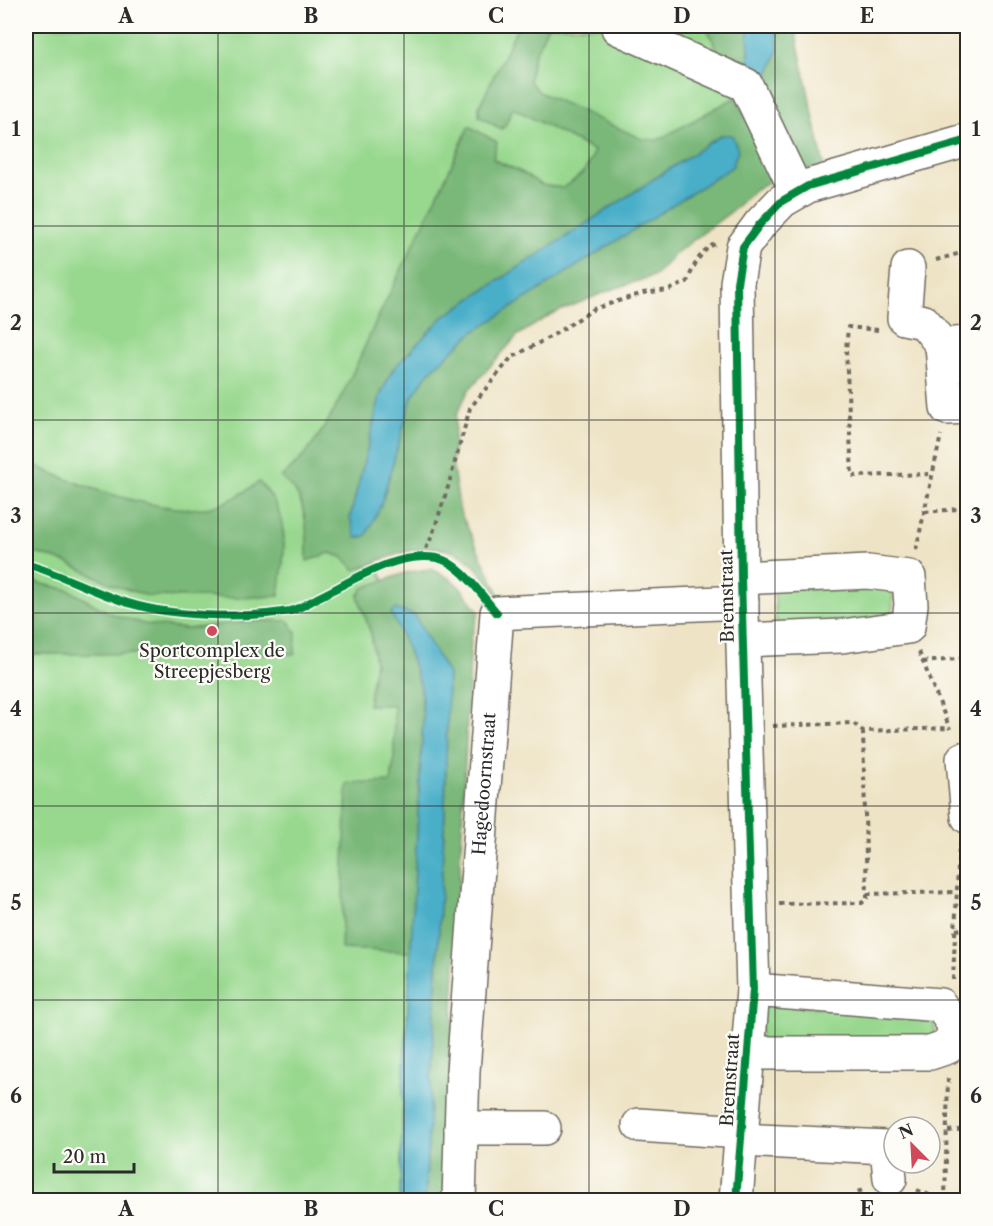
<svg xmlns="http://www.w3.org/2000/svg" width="993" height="1226" viewBox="0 0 993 1226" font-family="'Libre Caslon Text',serif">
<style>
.green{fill:#98d88e;stroke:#62825c;stroke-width:1.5}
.forest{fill:#7ab879;stroke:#527252;stroke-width:1.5;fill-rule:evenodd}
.water{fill:#4aafc9;stroke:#3a6d7a;stroke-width:1.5}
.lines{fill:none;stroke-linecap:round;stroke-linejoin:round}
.minor-casing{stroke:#6f6b61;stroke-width:36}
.path{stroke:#6f6b61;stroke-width:4;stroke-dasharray:4.5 4.5;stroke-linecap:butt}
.minor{stroke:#fff;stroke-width:33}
.cycleway-casing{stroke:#fdfcf7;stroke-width:11}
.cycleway{stroke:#00873e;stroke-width:8}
.grid{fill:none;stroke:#2b2b2b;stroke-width:1.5;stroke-opacity:0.55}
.poi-dot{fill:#d1495b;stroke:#fdfcf7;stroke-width:2}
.labels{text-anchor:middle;stroke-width:4.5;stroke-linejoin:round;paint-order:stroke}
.street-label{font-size:18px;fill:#2b2b2b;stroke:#fdfcf7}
.poi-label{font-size:18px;fill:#2b2b2b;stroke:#fdfcf7}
.neatline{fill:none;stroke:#2b2b2b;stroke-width:2}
.grid-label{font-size:20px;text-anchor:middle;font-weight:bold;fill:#2b2b2b}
</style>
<rect width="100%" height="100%" fill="#fdfcf7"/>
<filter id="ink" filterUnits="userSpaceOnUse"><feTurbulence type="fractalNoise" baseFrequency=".0167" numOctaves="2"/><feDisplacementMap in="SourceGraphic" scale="12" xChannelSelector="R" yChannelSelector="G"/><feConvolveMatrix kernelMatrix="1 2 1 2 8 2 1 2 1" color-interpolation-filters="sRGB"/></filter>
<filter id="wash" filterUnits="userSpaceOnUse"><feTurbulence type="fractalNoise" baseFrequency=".008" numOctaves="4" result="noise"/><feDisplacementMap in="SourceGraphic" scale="24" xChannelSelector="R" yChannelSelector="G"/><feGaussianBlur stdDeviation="1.35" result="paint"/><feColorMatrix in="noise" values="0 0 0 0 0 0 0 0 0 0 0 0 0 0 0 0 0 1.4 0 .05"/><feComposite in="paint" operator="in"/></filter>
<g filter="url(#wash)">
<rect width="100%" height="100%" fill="#eee3c5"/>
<!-- green -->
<g class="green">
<path d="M 26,26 L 748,26 L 732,135 L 443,317 L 366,536 L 395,609 L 421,774 L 403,1092 L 400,1200 L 26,1200 Z"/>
<path d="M 774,588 L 893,588 L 892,618 L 776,625 Z"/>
<path d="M 763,1004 L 933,1014 L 935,1033 L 925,1044 L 760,1040 Z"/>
</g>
<!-- forest -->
<g class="forest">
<path d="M 518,26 L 548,26 L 533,58 L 529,81 L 539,92 L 642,139 L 658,140 L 736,97 L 776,178 L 754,190 L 732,211 L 676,253 L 656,275 L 610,290 L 550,315 L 518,335 L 468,391 L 456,416 L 452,463 L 460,512 L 503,602 C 493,589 483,572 470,562 C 438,533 389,557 355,570 L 342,557 L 330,553 L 307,561 C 307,539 308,510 295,491 C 291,486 285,482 281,477 C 326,445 355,366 379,315 C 410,252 441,190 469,126 L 497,142 L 493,159 L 523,173 L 542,185 L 563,188 C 578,178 590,169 594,151 L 513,108 L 505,126 L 501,129 L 479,116 L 479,107 ZM 472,333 L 428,373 L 412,397 L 381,505 L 367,455 L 380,396 L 393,369 Z"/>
<path d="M 706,26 L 748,26 L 750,74 L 723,63 Z"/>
<path d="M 776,26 L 794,26 L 824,166 L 802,171 L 766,83 L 778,50 Z"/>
<path d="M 26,461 C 69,483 157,514 206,508 C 226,505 243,493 259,482 C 293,515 284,553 279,596 L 238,598 L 148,596 L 116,586 L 68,563 L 26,550 Z"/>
<path d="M 429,569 C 454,576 464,591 479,612 L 471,637 L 444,1200 L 425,1200 L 445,810 L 448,674 L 408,650 L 421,687 L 423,720 L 411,952 L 341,949 L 347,784 L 391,782 L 394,761 L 394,705 L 368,705 L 375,663 L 371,634 L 358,596 L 363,588 L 405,573 Z"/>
<path d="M 26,580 L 69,590 L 109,613 L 144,624 L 186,629 L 249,621 L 289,621 L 296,633 L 295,654 L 26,654 Z"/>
</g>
<!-- water -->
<g class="water">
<path d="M 748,26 L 776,26 L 778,50 L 766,83 L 765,81 L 750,74 Z"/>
<path d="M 721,135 L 732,135 L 738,150 L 732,167 L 472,333 L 428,373 L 412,397 L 381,505 L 366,536 L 356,538 L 350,518 L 380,396 L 393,369 L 443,317 Z"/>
<path d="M 395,609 L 414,615 L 448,674 L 445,810 L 425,1200 L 400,1200 L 403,1092 L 423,720 L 421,687 L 408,650 L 391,613 Z"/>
</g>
</g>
<g filter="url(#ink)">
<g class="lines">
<!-- minor casing -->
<g class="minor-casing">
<g id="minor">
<path d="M 618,28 L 746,85 L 797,192"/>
<path d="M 908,268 L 904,318 L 924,322 L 942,345"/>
<path d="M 968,343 L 942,345 L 947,408 L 968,407"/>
<path d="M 741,578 L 868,572 L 909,577 L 911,605 L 908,627 L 842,636 L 743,640"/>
<path d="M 968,758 L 963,759 L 968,817"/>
<path d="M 748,1053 L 930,1053 L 948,1047 L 956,1027 L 940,1005 L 753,990"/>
<path d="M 639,1125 L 742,1132"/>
<path d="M 461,1128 L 544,1128"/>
<path d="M 741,1140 L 887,1147 L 890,1179"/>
<path id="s1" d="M 459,1200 L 463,1071 L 497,613 L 742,602"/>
<path d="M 736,1200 L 753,990 L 741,578 L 737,283 L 743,247 L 760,224 L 782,201 L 808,186 L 968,140"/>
</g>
</g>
<!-- path -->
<g class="path">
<path d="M 936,260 L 968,251"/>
<path d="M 878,330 L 848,327 L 846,350 L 852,476 L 933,474"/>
<path d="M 925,512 L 968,508"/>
<path d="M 916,550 L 941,435"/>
<path d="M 422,557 L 432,536 L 448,487 L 470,408 L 511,358 L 555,334 L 594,309 L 643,293 L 669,290 L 687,282 C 693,268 700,250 715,244"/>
<path d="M 919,652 L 950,729"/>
<path d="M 923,662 L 968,658"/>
<path d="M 773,726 L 853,723 L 863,731 L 950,728"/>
<path d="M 867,894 L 957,892"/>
<path d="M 779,904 L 862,903 L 867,898 L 863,731"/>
<path d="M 956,930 L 968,928"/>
<path d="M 953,980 L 959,844"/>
<path d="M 948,1131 L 968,1129"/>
<path d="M 917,1190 L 941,1200"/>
<path d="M 859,1200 L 857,1192 L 863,1190"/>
<path d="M 945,1200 L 948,1078"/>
</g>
<!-- minor -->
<use href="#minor" class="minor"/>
<!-- cycleway casing -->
<g class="cycleway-casing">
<g id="cycleway">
<path d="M 26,564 C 58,573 87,589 119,600 C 166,617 241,619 290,611 C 300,609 310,602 319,597 C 354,580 397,551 437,558 C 460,562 482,596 497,613"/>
<path d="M 736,1200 L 753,990 L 741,578 L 737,283 L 743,247 L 760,224 L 782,201 L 808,186 L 968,140"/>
</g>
</g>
<!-- cycleway -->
<use href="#cycleway" class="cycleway"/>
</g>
</g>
<!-- grid -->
<path class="grid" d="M 218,26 L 218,1200M 404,26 L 404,1200M 589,26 L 589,1200M 775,26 L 775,1200M 26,226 L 968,226M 26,420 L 968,420M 26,613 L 968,613M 26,806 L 968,806M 26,1000 L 968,1000"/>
<!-- markers -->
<circle class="poi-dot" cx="212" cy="631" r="6"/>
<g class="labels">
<!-- street labels -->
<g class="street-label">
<text transform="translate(727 596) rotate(-91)" y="6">Bremstraat</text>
<text dy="6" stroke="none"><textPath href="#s1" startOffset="417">Hagedoornstraat</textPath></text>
<text transform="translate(730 1080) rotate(-86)" y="6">Bremstraat</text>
</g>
<!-- poi labels -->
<g class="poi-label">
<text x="212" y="657">Sportcomplex de<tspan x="212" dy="21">Streepjesberg</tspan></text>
</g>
</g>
<!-- margin -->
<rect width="993" height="1226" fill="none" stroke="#fdfcf7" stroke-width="66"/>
<!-- north arrow -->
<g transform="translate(912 1145) rotate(336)"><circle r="28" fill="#fdfcf7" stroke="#a9a8a5" stroke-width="1.5"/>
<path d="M0-4.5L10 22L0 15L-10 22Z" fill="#d1495b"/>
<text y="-9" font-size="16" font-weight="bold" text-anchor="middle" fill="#2b2b2b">N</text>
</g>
<!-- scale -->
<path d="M54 1163v9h80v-9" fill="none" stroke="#2b2b2b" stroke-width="3"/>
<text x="63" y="1163" font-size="18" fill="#2b2b2b" stroke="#fdfcf7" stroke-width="4.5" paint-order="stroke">20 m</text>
<rect x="33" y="33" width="927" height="1160" class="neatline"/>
<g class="grid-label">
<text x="126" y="23">A</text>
<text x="311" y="23">B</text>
<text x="496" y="23">C</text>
<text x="682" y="23">D</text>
<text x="867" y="23">E</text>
<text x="16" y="136">1</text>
<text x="976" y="136">1</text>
<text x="16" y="330">2</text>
<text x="976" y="330">2</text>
<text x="16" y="523">3</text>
<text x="976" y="523">3</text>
<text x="16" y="716">4</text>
<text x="976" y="716">4</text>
<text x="16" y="910">5</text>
<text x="976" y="910">5</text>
<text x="16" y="1103">6</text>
<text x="976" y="1103">6</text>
<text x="126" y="1216">A</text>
<text x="311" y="1216">B</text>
<text x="496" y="1216">C</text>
<text x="682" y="1216">D</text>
<text x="867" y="1216">E</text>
</g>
</svg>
